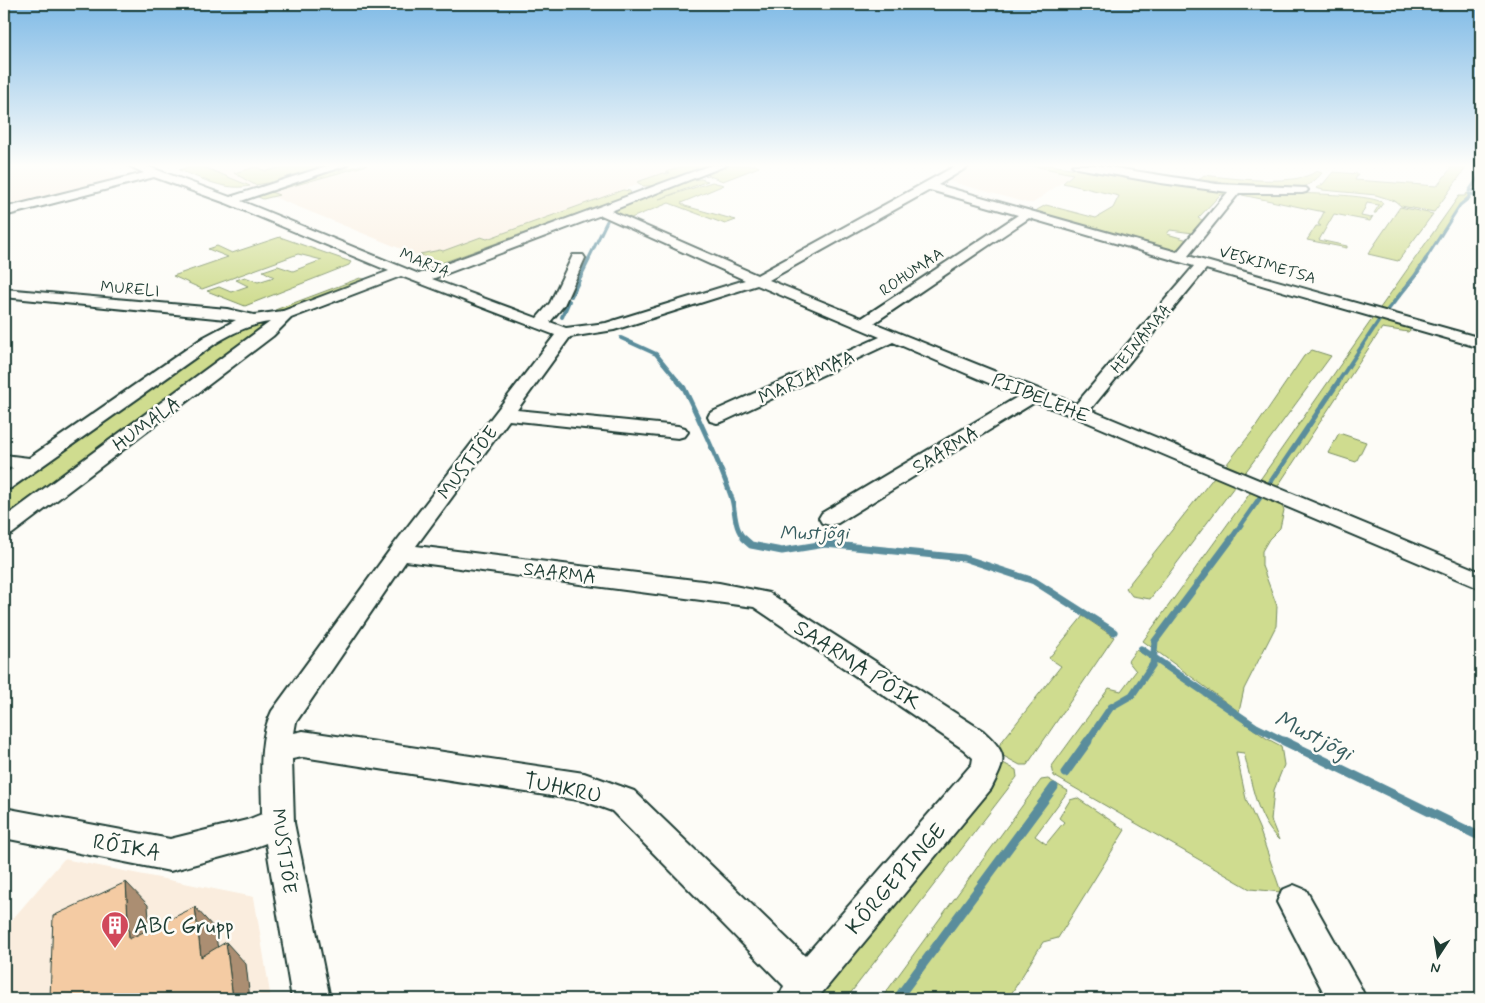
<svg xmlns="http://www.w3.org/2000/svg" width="1485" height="1003" viewBox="0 0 1485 1003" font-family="Mynerve,sans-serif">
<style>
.built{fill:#faedde}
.green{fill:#cfdc8f;stroke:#778c62}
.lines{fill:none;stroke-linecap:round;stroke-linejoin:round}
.stream-far4{stroke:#5a8d9c;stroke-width:3}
.stream-far3{stroke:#5a8d9c;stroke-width:4}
.stream-far2{stroke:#5a8d9c;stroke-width:5}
.stream-far1{stroke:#5a8d9c;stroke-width:7}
.stream{stroke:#5a8d9c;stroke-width:9}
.minor-casing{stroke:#1f3d34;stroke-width:4}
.minor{fill:#fdfcf7;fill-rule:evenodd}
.shaded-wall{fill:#ab8e72;stroke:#1f3d34}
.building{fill:#f4cba3;stroke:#1f3d34}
.labels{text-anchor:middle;stroke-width:5;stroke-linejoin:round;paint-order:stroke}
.far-street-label{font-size:16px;fill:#1f3d34;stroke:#fdfcf7}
.street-label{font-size:19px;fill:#1f3d34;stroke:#fdfcf7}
.water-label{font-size:20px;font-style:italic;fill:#385e60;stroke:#fdfcf7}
.near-street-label{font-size:22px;fill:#1f3d34;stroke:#fdfcf7}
.near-poi-label{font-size:22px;fill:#1f3d34;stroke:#fdfcf7;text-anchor:start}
.near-water-label{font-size:24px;font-style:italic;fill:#385e60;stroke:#fdfcf7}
</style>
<rect width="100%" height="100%" fill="#fdfcf7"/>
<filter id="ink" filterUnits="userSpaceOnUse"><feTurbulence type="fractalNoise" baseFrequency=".02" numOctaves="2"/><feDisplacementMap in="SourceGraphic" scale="10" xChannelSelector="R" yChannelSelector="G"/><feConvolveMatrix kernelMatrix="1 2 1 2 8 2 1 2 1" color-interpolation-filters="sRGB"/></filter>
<g filter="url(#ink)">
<!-- built -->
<g class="built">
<path d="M 4,165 L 94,165 L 127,178 L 4,209 Z"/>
<path d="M 195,165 L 690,165 L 431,261 Z"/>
<path d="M 976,165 L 1029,165 L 1074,174 L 1033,203 L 1027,203 L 949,181 Z"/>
<path d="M 64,859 L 254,897 L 271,999 L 4,999 L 4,929 Z"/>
</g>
<!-- green -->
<g class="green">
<path d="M 193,165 L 199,165 L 250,186 C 225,191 203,179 179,170 Z"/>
<path d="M 282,165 L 337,165 L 296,178 L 255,185 L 234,173 L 256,167 L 266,171 L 284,167 Z"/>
<path d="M 361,165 L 367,165 L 271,192 L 279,195 L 263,199 L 253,195 L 301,180 Z"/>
<path d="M 685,165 L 716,165 L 696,174 L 684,174 L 654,186 L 643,186 L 637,182 L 663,173 L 668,174 L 670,173 L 666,172 Z"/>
<path d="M 730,165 L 756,165 L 759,167 L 723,181 L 707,175 Z"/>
<path d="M 1029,165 L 1050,165 L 1231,191 L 1228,194 L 1220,195 L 1198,218 L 1204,221 L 1193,233 L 1170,230 L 1167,234 L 1188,240 L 1177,249 L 1168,251 L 1035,213 L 1037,210 L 1046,205 L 1096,218 L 1113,208 L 1119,196 L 1063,183 L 1073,174 Z"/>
<path d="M 1447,165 L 1468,165 L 1434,212 L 1401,206 L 1395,201 L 1376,195 L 1323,190 L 1316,188 L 1323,184 L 1333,172 L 1358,174 L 1355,180 L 1437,186 L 1451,168 Z"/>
<path d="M 1316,171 L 1322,173 C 1315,181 1309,186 1298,188 L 1198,180 L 1204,175 C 1228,178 1298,187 1316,171 Z"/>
<path d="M 701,179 L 708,181 L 659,199 L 712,182 L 724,185 L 681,203 L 685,206 L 736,220 L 725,224 L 669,203 L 626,220 L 612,212 L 612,210 L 692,180 Z"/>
<path d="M 623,190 L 630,191 L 631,194 L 439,264 L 420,254 L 440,250 L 443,251 L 481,237 L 487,239 Z"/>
<path d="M 1244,193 C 1267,193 1369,192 1383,203 L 1376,213 L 1374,213 L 1379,205 L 1367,203 L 1361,216 L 1371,218 L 1373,216 L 1370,221 L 1334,214 L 1319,240 L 1347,246 L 1347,248 L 1307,240 L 1316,226 L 1321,226 L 1318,224 L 1324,212 L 1242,195 Z"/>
<path d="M 1467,193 L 1470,194 L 1460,205 L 1415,276 L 1386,312 L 1378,311 L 1459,196 L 1465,196 Z"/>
<path d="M 1400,207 L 1433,214 L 1398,261 L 1368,254 Z"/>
<path d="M 280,237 L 351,262 L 349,265 L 245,306 L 207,291 L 219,287 L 231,292 L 248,286 L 236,280 L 245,277 L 258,282 L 274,277 L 263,271 L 278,266 L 293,271 L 322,260 L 298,254 L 202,289 L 173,276 L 228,257 L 208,249 L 217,246 L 232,253 Z"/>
<path d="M 360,278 L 367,280 L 276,312 L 275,310 Z"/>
<path d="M 1375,315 L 1415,326 L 1408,332 L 1382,328 L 1274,492 L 1257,484 Z"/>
<path d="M 270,321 L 272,325 L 4,524 L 4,490 L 207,346 C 227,335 247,323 270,321 Z"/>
<path d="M 1312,350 L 1331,356 L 1241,478 L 1223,469 L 1255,428 L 1304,356 Z"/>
<path d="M 1339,433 L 1366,442 L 1356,462 L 1328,453 Z"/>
<path d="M 1220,476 L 1237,483 L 1150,599 L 1132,596 L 1126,588 L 1214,477 Z"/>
<path d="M 1253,489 L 1278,500 L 1284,510 L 1280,528 L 1269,539 L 1262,551 L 1262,566 L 1277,606 L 1276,626 L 1244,689 L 1239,712 L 1143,641 Z"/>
<path d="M 1083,616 L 1114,637 L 1027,765 L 1020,765 L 998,753 L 1000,744 L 1061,666 L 1049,658 Z"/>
<path d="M 1136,650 L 1169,668 L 1266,738 L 1281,746 L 1284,765 L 1274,790 L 1271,820 L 1279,840 C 1256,818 1252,783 1244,753 L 1236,752 L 1246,799 L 1259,828 L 1281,892 L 1250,889 L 1054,776 L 1052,766 L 1109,688 L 1121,691 L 1136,671 L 1128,661 Z"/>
<path d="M 996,759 L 1016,770 L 1017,777 L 846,999 L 809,999 L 847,946 Z"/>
<path d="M 1048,779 L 1068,791 L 1035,836 L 1046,844 L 1064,822 L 1059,818 L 1070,800 L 1077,798 L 1125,830 L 1058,938 L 1043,942 L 1008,999 L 881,999 L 1041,780 Z"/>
</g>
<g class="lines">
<!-- stream-far4 -->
<g class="stream-far4">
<path d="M 1470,190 L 1481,192"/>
<path d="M 1469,191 L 1481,173"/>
<path d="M 1470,194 L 1481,196"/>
<path d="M 588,260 L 607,221"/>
<path d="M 1425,260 L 1460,205 L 1469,198 L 1469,194"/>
</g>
<!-- stream-far3 -->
<g class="stream-far3">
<path d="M 580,277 L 589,259"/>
<path d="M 571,296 L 579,280"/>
<path d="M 1386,312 L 1415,276 L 1426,259"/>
<path d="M 562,317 L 569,301"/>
<path d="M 621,338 L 656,354 L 679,382"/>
<path d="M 1338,382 L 1380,319"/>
</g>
<!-- stream-far2 -->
<g class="stream-far2">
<path d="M 678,381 L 684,388 C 701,423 718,459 731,496 C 736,510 733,528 745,539"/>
<path d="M 1268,486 L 1339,381"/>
<path d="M 1231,539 L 1261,496"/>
</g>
<!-- stream-far1 -->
<g class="stream-far1">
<path d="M 743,538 L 751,545 L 782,551 L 825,544 L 964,558 L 1034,581 L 1114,632"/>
<path d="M 1141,649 L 1256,727 L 1286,742"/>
<path d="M 1087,742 L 1111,707 L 1132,695 L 1153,664 L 1155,641 L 1232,538"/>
</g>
<!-- stream -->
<g class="stream">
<path d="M 1284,741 L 1481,837"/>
<path d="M 1065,773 L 1088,741"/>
<path d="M 897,999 L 1054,787"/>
</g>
<!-- minor casing -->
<g class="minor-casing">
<g id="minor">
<path d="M 128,165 L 144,165 L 230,197 L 330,165 L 347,165 L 241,201 L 419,274 L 711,165 L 727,165 L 611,211 L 757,275 L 957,165 L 971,165 L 938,185 L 1177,252 L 1228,192 L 1161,183 L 1077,168 L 1072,165 L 1096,165 L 1217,184 L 1306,188 L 1308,190 L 1306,192 L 1302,193 L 1239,193 L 1188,256 L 1481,338 L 1481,348 L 1206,269 L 1090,410 L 1481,572 L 1481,589 L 1073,416 L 1035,402 L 838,523 L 830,525 L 822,523 L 819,518 L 822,513 L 1019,396 L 893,342 L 724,421 L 717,423 L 710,421 L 708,417 L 710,413 L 880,337 L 757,285 L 614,330 L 570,337 L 517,410 L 678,426 L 685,428 L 688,432 L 685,436 L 678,438 L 509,420 L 416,546 L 719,583 L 769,593 L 983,731 C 1009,755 1006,759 991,789 L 817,999 L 778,999 L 784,986 L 612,811 L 584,801 L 303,757 L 292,759 L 294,823 L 330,999 L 292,999 L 266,843 L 247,850 L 170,871 L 4,838 L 4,808 L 170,839 L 247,820 L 262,814 C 262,781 257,741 272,711 L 392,547 L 555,335 L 401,276 L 291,318 L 273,336 L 12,534 L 4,536 L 4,518 L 270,322 C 250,324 233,333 216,343 L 11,488 L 4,490 L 4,475 L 13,468 L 4,467 L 4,455 L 29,458 L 204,337 L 236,320 L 4,297 L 4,289 L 227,309 L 254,315 L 283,311 L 389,271 L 226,203 L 154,177 L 4,216 L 4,208 L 144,173 ZM 930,190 L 1018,215 L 862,318 L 769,280 ZM 601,215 L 745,280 L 606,323 L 566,328 L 550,322 L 564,305 L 585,258 L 583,255 L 573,255 L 550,303 L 537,318 L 432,279 ZM 1029,218 L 1194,266 L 1076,404 L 874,323 ZM 406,561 L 754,607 L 963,749 L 973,758 L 972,764 L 805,956 L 634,791 L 584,773 L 303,731 L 294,733 L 296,722 Z"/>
<path d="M 1294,885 L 1306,890 L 1360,986 L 1366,999 L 1327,999 L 1277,902 L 1282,890 Z"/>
</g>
</g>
<!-- minor -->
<use href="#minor" class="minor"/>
</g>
<!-- shaded-wall -->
<g class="shaded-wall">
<path d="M 126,882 L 148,905 L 152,960 L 129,939 Z"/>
<path d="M 195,907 L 215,929 L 222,978 L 201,957 Z"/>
<path d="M 226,942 L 246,964 L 250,999 L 233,999 Z"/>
</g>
<!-- building -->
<path class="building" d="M 126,882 L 129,939 L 195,907 L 201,957 L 226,942 L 233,999 L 50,999 L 53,916 Z"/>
</g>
<!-- sky -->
<linearGradient id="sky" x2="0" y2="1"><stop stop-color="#7fbae6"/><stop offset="0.54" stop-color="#fefefb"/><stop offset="1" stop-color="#fefefb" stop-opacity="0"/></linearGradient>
<rect width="1485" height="306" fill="url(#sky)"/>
<!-- icons -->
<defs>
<g id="building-pin" transform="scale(1.4375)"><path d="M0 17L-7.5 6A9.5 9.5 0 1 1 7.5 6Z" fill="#d1495b" stroke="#fdfcf7"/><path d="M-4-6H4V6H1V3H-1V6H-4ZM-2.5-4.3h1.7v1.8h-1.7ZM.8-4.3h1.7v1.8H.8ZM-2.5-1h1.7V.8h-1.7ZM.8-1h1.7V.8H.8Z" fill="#fff"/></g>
</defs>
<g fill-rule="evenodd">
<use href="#building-pin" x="115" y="925"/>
</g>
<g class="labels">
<!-- far-street labels -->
<g class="far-street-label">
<text transform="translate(425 262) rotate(23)" y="6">MARJA</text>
<text transform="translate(1268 264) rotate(16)" y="6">VESKIMETSA</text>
<text transform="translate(911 271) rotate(-34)" y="6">ROHUMAA</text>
<text transform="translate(130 288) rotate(5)" y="6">MURELI</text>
<text transform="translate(1140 338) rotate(-50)" y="6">HEINAMAA</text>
</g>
<!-- street labels -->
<g class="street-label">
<text transform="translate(806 376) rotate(-25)" y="7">MARJAMAA</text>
<text transform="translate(1041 397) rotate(22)" y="7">PIIBELEHE</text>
<text transform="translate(146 423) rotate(-36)" y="7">HUMALA</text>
<text transform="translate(945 449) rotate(-31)" y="7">SAARMA</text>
<text transform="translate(467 462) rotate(-53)" y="7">MUSTJÕE</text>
<text transform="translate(560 572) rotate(7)" y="7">SAARMA</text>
<text transform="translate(285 851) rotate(82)" y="7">MUSTJÕE</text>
</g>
<!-- water labels -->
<g class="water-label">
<text transform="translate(814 532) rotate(-1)" y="7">Mustjõgi</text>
</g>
<!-- near-street labels -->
<g class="near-street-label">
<text transform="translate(858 664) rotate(33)" y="8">SAARMA PÕIK</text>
<text transform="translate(563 787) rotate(12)" y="8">TUHKRU</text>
<text transform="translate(127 846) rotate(10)" y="8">RÕIKA</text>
<text transform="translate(895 878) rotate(-49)" y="8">KÕRGEPINGE</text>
</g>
<!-- near-poi labels -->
<g class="near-poi-label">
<text x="134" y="933">ABC Grupp</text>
</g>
<!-- near-water labels -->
<g class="near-water-label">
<text transform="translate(1314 735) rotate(26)" y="8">Mustjõgi</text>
</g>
</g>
<!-- margin -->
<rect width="1485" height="1003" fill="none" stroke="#fdfcf7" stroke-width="20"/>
<rect x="10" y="10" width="1465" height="983" fill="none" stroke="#1f3d34" stroke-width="2" filter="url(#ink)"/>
<!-- north arrow -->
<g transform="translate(1438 956) rotate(192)" stroke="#fdfcf7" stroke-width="4" paint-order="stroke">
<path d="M0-4L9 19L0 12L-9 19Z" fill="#1f3d34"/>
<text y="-8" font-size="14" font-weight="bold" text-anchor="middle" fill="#1f3d34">N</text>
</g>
</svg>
